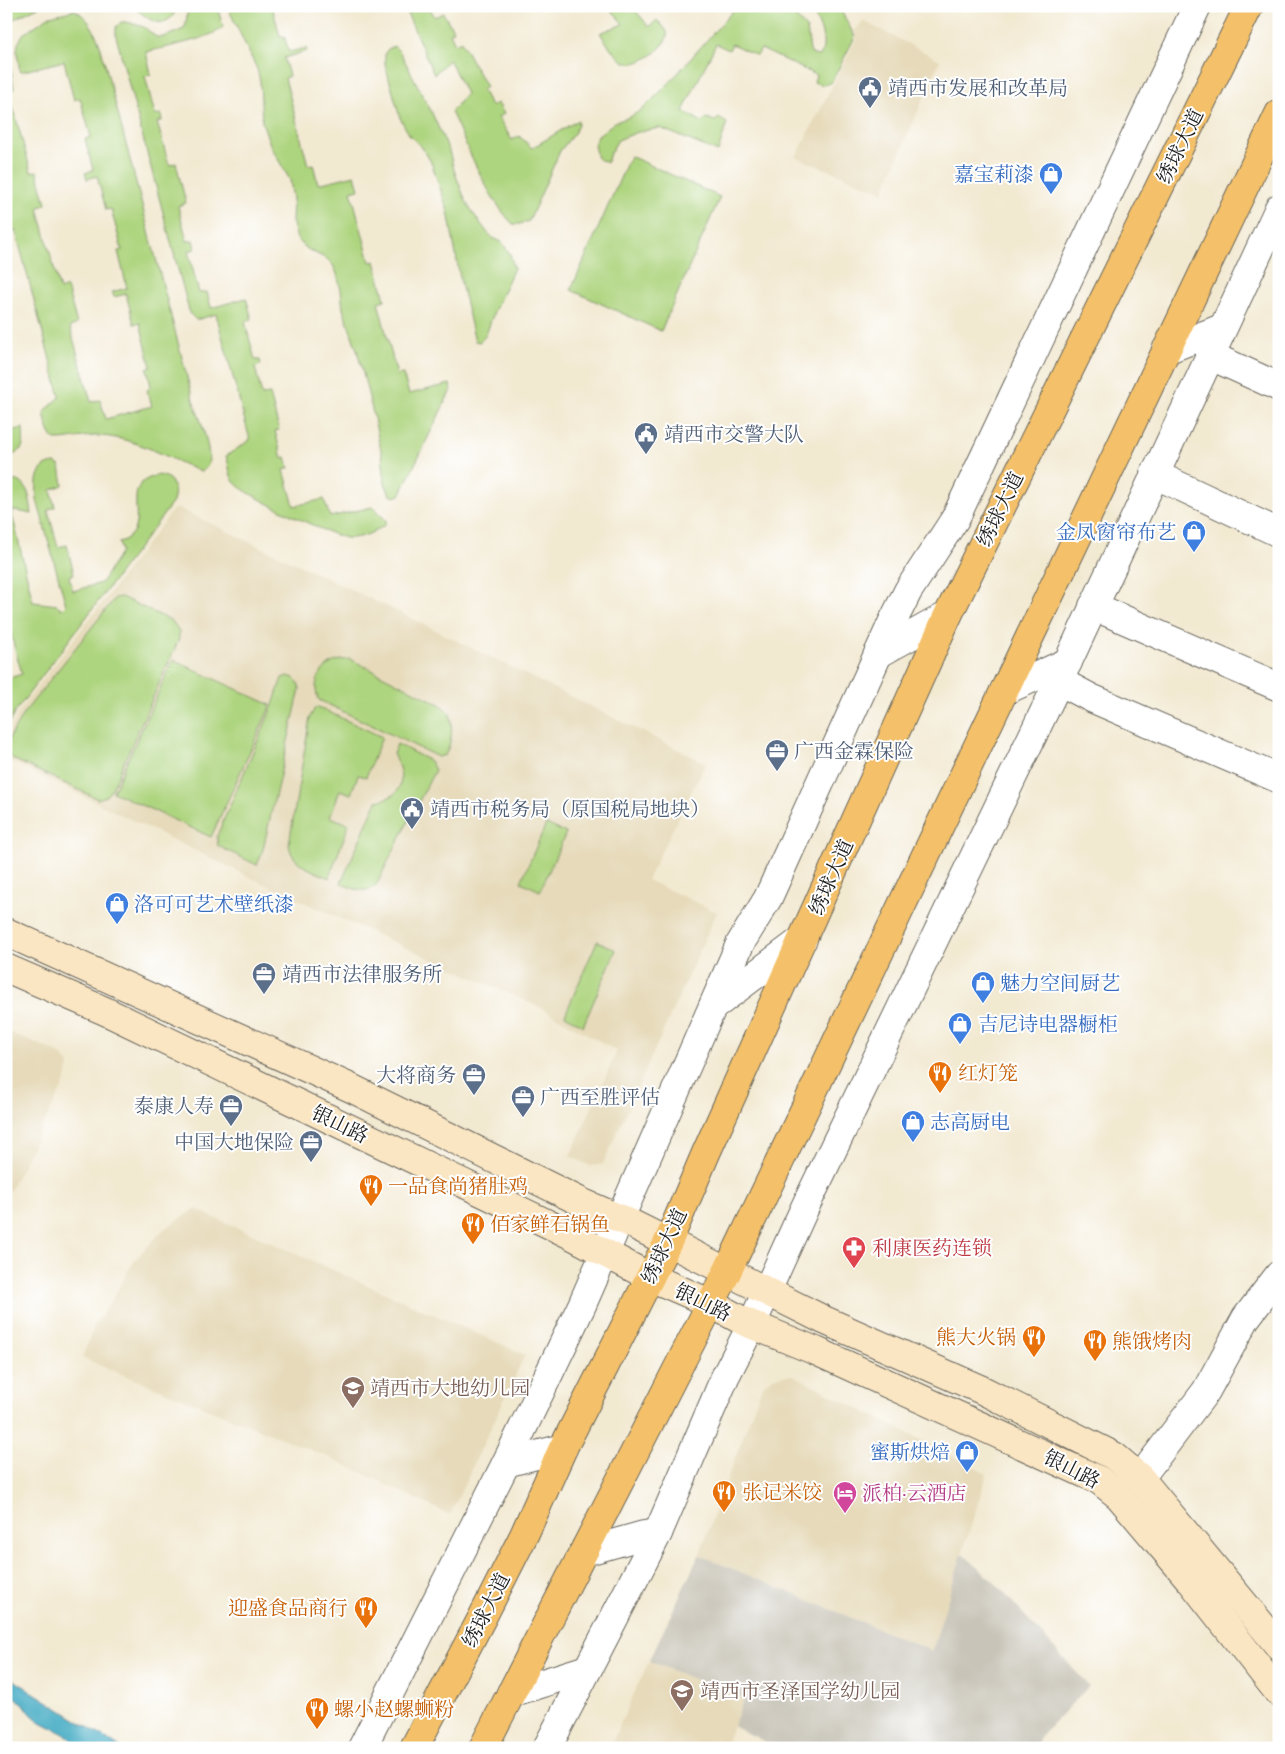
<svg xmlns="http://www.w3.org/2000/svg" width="1285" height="1754" viewBox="0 0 1285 1754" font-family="Vollkorn,'Noto Serif SC',serif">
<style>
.built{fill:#e6daba}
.industrial{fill:#c8c4b8}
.green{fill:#add47e;stroke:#64784d}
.water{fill:#43aac3;stroke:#306370}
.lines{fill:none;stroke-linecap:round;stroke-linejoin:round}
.street-casing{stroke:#67645b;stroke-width:30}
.secondary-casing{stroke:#67645b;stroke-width:30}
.primary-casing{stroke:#67645b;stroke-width:30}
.street{stroke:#fff;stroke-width:28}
.secondary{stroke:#fbe6c3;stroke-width:28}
.primary{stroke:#f4c16a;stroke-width:28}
.labels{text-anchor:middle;stroke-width:4;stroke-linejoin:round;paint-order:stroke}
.service-label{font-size:20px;fill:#4e5e75;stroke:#fff;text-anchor:start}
.street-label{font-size:20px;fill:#1c1c1c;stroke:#fff}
.shop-label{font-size:20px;fill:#366cbe;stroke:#fff;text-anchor:start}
.food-label{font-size:20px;fill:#c56008;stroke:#fff;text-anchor:start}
.health-label{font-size:20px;fill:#be3a42;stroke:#fff;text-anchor:start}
.education-label{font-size:20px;fill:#785e54;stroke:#fff;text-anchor:start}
.hotel-label{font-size:20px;fill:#b23c85;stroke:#fff;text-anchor:start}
</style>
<rect width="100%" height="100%" fill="#fff"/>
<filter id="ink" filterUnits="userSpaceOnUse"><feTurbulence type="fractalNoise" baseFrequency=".02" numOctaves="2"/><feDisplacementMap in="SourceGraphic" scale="10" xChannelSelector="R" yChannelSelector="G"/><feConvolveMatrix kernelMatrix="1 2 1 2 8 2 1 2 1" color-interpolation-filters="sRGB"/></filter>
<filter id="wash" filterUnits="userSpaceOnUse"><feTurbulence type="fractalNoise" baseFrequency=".0096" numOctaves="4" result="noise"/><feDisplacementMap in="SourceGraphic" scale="20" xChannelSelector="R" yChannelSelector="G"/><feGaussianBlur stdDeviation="1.12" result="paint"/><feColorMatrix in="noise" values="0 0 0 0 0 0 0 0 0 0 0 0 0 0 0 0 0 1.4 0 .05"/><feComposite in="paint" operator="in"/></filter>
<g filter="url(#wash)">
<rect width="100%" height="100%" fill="#f2e9d1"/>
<!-- built -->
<g class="built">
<path d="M 863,21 L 940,60 L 883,192 L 796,157 L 857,38 L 854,32 Z"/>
<path d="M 178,508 L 392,609 L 706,763 L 647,880 L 717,912 L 603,1164 L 590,1166 L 570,1156 L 617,1051 L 539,1007 L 279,891 L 6,759 L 6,737 L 17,714 L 173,510 Z"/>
<path d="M 6,1031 L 54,1051 L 63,1057 L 69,1064 L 66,1080 L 6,1198 Z"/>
<path d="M 195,1209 L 525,1355 L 450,1515 L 333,1459 L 82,1358 L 95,1324 L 109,1305 L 134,1261 L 163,1230 Z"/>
<path d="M 784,1375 L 793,1375 L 987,1474 L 932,1651 L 699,1555 L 759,1394 L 765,1383 L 773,1377 Z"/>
<path d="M 649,1661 L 744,1699 L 724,1748 L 626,1748 L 613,1740 Z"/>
</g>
<!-- industrial -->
<path class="industrial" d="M 962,1553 L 994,1582 L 1089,1686 L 1044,1732 L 1034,1748 L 778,1748 L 733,1726 L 744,1699 L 649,1661 L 699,1555 L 932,1651 Z"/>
<!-- green -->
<g class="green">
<path d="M 6,6 L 40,6 L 6,23 Z"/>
<path d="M 133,6 L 175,6 C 175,13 174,16 168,20 C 156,28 142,14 133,6 Z"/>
<path d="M 188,6 L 217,6 L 223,27 C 214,38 162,48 146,52 L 151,74 L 145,76 L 155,115 L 161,114 L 162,121 L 157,122 L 169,165 L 176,163 L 186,203 L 178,206 L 187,241 L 193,240 L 195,249 L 188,251 L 199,293 L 207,292 L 211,308 L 246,298 L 252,319 L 245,322 L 255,360 L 260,360 L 261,365 L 255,367 L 262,395 L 270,394 L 279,430 L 275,431 L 282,458 L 286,457 L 289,468 L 284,470 L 294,506 L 324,499 L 330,517 L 372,507 L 386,520 L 385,525 C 373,533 360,539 346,538 C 334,537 243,493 236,484 C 228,476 230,465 226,456 L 250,440 L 216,314 L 196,320 L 190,314 L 116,36 L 116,27 L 121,22 L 127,22 L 144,27 L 156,37 L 164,37 L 184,29 L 186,23 Z"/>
<path d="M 227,6 L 272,6 L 280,36 L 284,36 L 289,52 L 306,48 L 307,51 L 284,58 L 289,76 L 285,78 L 308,165 L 313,164 L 318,184 L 355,175 L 359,189 L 351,191 L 370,262 L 375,261 L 385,300 L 378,302 L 397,375 L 403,374 L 409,394 L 450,384 L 451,390 L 400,495 L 395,497 L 390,495 L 385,483 L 382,455 L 372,409 L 357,350 L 343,309 L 341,290 L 337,274 L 333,265 L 327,259 L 307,249 L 297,239 L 292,221 L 293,199 L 290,180 L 271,147 L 262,122 L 260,81 L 257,69 Z"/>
<path d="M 404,6 L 428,6 L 435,17 L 443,13 L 454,31 L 450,33 L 455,44 L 461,41 L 486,87 L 482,90 L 491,106 L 498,103 L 504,114 L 498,117 L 512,140 L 519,136 L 532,148 L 578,120 L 578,124 L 575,132 L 560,151 L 529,221 L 520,224 L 513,224 C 487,198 467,145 451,112 L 466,94 L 449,59 L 434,75 Z"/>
<path d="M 608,6 L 632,6 L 649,27 L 657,20 C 660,23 665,28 667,32 C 671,46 637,69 625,62 C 617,58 605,41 600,33 L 623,24 Z"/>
<path d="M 737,6 L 776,6 L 788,9 L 807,29 L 810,51 L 813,55 L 820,56 C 829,40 817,18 808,6 L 837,6 L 843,14 L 855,37 L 831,83 C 824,85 820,85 814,82 L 816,75 L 761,49 L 757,56 L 732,44 L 729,50 L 716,44 L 683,111 L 702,122 L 707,118 L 715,121 L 719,118 L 727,123 L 718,152 L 660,128 L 638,132 L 618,140 L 610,153 L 607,163 L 597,158 L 594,145 L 597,136 L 615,122 L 630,117 L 643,109 L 670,82 Z"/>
<path d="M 75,10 C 90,19 94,30 100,45 L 192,396 C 196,410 215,454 207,467 C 206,468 203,470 201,472 C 168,458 138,439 102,436 C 86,435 71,440 55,440 C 48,433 46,422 44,412 L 60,397 L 15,229 L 6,241 L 6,64 L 11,69 L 14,90 L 9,93 L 31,172 L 37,171 L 46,204 L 38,208 L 60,290 L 67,287 L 77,324 L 70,327 L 91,402 L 100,400 L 106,419 L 152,406 L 147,390 L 151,387 L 147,368 L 151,367 L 140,323 L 134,324 L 126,294 L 114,297 L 112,292 L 127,288 L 118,251 L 122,250 L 111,209 L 106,210 L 97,176 L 87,179 L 85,173 L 93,170 L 85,139 L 91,137 L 80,98 L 74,100 L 64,61 L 20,72 L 17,51 L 18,44 L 23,34 L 50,16 Z"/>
<path d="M 394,46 L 400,52 L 431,111 L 449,151 L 455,173 L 465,199 L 473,213 L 487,232 L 493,238 L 502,242 L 510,254 L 514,268 L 494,312 L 486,335 L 480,342 L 475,341 L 461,283 L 448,211 L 431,162 L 421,146 L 410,136 L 400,118 L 385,64 L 385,53 L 388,49 Z"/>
<path d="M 630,156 L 720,197 L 661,331 L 571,290 Z"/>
<path d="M 6,417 L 10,431 L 23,428 C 24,446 25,452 6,457 Z"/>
<path d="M 55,463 L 60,466 L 63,485 L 51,490 L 55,507 L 48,510 L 58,547 L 67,545 L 74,574 L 69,576 L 73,591 L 101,583 L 121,552 L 119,542 C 126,540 131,536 134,530 C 142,512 125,486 152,477 C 159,474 165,475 170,480 C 176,487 175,495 173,502 L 15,712 L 6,730 L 6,679 L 22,674 L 6,617 L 6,482 C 28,474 30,499 32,514 L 11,510 L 33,602 L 57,605 L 62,609 L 66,605 L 37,500 C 36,483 35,465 55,463 Z"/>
<path d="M 121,597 L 172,621 L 179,631 L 179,639 L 112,789 L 106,796 L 98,799 L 13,759 L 7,753 L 6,744 L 23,714 L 111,603 L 115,598 Z"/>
<path d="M 350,659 L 441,705 L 450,714 C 453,727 452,743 445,755 L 438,757 L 319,700 C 312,687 318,672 330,664 C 335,660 343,660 350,659 Z"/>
<path d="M 173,660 L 271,705 L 211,837 L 113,792 Z"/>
<path d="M 288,676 C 296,678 298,681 300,689 L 262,853 L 257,865 L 218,846 L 217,836 L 273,705 L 282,678 Z"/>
<path d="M 318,707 L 382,737 L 366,777 L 358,775 L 351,794 L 340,790 L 330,817 L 349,824 L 329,878 C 313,870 291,865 289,844 L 310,717 L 315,708 Z"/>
<path d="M 397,744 L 430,761 L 435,770 C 416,808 396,844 378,882 C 368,896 354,889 341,883 L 374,807 L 377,801 C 406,796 405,776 393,754 Z"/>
<path d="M 546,824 L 566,833 L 540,891 L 521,882 Z"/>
<path d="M 597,941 L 616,950 L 583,1026 L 565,1015 Z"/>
</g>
<!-- water -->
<path class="water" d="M 6,1675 L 121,1748 L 81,1748 L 64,1734 L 39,1721 L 31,1714 L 23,1703 L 6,1692 Z"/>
</g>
<g filter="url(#ink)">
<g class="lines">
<!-- street casing -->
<g class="street-casing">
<g id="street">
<path d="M 1166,350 L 1222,328"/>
<path d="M 1209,355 L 1279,387"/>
<path d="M 1154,474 L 1279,533"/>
<path d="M 1093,606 L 1279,687"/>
<path d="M 878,654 L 948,615"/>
<path d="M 1059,681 L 1091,698 L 1279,779"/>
<path d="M 1004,691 L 1068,662"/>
<path d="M 714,1006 L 803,939"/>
<path d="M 506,1463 L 563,1448"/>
<path d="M 1140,1478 L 1206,1391 L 1246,1318 L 1279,1275"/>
<path d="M 584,1552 L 644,1535 L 658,1533"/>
<path d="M 511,1693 L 587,1669"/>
<path d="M 362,1748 L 506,1463 L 582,1305 L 740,944 L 768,898 L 893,621 L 908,591 L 955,519 L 1197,6"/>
<path d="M 547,1748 L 658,1533 L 725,1377 L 752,1324 L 806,1205 L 1059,681 L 1279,208"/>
</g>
</g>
<!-- secondary casing -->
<g class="secondary-casing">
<g id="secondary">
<path d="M 6,932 L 351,1088 L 581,1202 L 630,1223 L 824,1320 L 982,1390 L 1114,1456 L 1140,1478 L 1279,1646"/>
<path d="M 6,968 L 105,1011 L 571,1235 L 650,1277 L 710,1303 L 743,1321 L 816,1351 L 1099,1480 L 1119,1496 L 1191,1581 L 1279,1693"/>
</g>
</g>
<!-- primary casing -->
<g class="primary-casing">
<g id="primary">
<path d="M 414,1748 L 484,1614 L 524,1535 L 563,1448 L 668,1242 L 706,1153 L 948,615 L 1249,6"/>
<path d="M 483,1748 L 727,1272 L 1279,114"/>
</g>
</g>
<!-- street -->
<use href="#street" class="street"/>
<!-- secondary -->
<use href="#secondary" class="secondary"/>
<!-- primary -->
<use href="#primary" class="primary"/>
</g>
</g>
<!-- icons -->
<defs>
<g id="civic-pin" transform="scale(1.25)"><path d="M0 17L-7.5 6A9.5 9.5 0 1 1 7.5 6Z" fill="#5c6f8a" stroke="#fff"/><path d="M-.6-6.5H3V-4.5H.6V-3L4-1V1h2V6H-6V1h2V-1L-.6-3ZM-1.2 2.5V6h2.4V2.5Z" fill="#fff"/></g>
<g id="shop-pin" transform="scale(1.25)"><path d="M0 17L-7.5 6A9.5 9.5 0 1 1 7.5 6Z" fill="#3f7fe0" stroke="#fff"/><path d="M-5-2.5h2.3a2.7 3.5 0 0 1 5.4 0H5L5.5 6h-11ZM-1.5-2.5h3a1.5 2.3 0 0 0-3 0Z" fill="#fff"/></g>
<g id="office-pin" transform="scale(1.25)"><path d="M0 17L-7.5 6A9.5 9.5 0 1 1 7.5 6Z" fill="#5c6f8a" stroke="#fff"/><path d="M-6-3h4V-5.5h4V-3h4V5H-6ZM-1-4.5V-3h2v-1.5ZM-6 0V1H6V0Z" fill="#fff"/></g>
<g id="restaurant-pin" transform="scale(1.25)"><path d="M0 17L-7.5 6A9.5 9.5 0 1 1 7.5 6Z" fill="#e8710a" stroke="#fff"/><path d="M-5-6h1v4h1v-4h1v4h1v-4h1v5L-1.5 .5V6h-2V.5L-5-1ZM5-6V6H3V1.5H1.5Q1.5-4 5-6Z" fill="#fff"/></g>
<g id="pharmacy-pin" transform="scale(1.25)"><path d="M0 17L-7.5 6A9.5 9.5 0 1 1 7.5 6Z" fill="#e0444e" stroke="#fff"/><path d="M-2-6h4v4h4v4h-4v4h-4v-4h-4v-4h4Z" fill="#fff"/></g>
<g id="school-pin" transform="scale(1.25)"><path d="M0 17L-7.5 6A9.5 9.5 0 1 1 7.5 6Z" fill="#8d6e63" stroke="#fff"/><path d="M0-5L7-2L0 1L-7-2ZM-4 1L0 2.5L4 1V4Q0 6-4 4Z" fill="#fff"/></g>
<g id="hotel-pin" transform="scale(1.25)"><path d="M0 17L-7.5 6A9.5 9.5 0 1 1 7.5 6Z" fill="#d1479c" stroke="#fff"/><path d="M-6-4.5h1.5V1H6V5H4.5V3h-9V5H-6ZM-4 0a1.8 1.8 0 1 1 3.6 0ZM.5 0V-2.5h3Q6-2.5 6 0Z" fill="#fff"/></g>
</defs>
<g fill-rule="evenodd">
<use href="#civic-pin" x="870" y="88"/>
<use href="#shop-pin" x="1051" y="174"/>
<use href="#civic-pin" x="646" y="434"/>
<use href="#shop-pin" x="1194" y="532"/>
<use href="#office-pin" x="777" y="751"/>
<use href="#civic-pin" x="412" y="809"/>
<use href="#shop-pin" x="117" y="904"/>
<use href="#office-pin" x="264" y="974"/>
<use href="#shop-pin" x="983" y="983"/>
<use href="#shop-pin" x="960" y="1024"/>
<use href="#restaurant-pin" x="940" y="1073"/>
<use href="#office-pin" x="474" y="1075"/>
<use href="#office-pin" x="523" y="1097"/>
<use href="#office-pin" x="231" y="1106"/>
<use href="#shop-pin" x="913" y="1122"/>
<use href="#office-pin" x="311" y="1142"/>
<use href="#restaurant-pin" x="371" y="1186"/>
<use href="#restaurant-pin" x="473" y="1224"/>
<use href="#pharmacy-pin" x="854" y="1248"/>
<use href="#restaurant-pin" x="1034" y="1337"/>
<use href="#restaurant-pin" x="1095" y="1341"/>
<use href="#school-pin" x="353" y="1388"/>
<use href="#shop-pin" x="967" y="1452"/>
<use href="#restaurant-pin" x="724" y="1492"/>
<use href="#hotel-pin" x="845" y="1493"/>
<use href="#restaurant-pin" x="366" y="1608"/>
<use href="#school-pin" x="682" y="1691"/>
<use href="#restaurant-pin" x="317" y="1709"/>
</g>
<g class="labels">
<!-- service labels -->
<g class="service-label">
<text x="888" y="95">靖西市发展和改革局</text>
<text x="664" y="441">靖西市交警大队</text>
<text x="794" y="758">广西金霖保险</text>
<text x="430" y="816">靖西市税务局（原国税局地块）</text>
<text x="282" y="981">靖西市法律服务所</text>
<text x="456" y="1082" text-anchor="end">大将商务</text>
<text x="540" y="1104">广西至胜评估</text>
<text x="214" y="1113" text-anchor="end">泰康人寿</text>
<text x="294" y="1149" text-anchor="end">中国大地保险</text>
</g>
<!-- street labels -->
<g class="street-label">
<text transform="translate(1180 146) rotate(-64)" y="7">绣球大道</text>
<text transform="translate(1000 509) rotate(-64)" y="7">绣球大道</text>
<text transform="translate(831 877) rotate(-66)" y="7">绣球大道</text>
<text transform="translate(340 1124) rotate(26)" y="7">银山路</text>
<text transform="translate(664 1246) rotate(-65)" y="7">绣球大道</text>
<text transform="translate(703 1302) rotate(26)" y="7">银山路</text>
<text transform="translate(1072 1469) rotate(27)" y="7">银山路</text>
<text transform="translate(486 1610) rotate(-63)" y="7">绣球大道</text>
</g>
<!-- shop labels -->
<g class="shop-label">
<text x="1034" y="181" text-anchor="end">嘉宝莉漆</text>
<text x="1176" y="539" text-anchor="end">金凤窗帘布艺</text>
<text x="134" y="911">洛可可艺术壁纸漆</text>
<text x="1000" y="990">魅力空间厨艺</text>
<text x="978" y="1031">吉尼诗电器橱柜</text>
<text x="930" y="1129">志高厨电</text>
<text x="950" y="1459" text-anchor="end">蜜斯烘焙</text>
</g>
<!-- food labels -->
<g class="food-label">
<text x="958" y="1080">红灯笼</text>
<text x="388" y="1193">一品食尚猪肚鸡</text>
<text x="490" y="1231">佰家鲜石锅鱼</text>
<text x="1016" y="1344" text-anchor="end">熊大火锅</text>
<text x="1112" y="1348">熊饿烤肉</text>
<text x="742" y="1499">张记米饺</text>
<text x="348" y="1615" text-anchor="end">迎盛食品商行</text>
<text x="334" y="1716">螺小赵螺蛳粉</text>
</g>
<!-- health labels -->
<g class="health-label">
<text x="872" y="1255">利康医药连锁</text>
</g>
<!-- education labels -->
<g class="education-label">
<text x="370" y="1395">靖西市大地幼儿园</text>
<text x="700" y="1698">靖西市圣泽国学幼儿园</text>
</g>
<!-- hotel labels -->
<g class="hotel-label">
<text x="862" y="1500">派柏·云酒店</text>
</g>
</g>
<!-- margin -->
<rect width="1285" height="1754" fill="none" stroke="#fff" stroke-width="25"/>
</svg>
